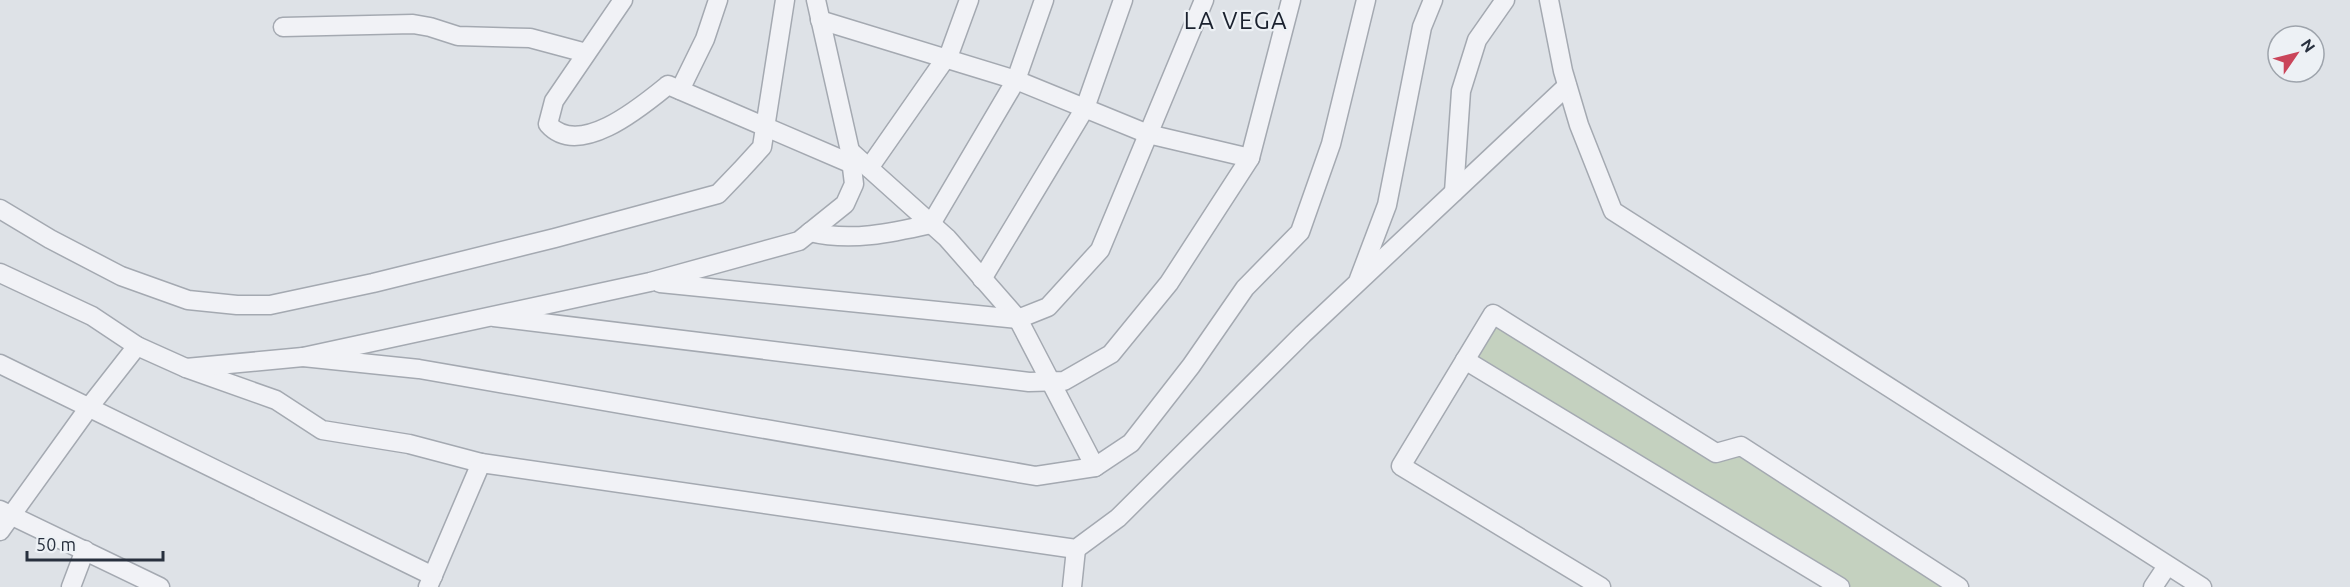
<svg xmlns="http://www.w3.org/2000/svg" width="2350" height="587" viewBox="0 0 2350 587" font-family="Ubuntu,sans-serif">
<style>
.green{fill:#c4d1bf}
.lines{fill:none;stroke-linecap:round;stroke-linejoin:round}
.street-casing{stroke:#a4a9b1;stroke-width:21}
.street{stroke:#f1f2f6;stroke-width:18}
.labels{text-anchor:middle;stroke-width:4.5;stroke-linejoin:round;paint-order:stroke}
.quarter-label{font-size:24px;letter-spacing:1.5px;fill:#1a212e;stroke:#edf1f5}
</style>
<rect width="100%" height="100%" fill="#dee2e7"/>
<!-- green -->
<path class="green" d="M 1497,327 L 1739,455 L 1945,587 L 1851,587 L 1474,358 Z"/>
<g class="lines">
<!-- street casing -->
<g class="street-casing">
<g id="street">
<path d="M 623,0 L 554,101 L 548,124 C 579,159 641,107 668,85 L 852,164"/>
<path d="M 1549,0 L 1563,71 L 1579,125 L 1613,211 L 2202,587"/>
<path d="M 820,20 L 1016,80 L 1148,134 L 1250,158"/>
<path d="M 283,27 L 413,24 L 430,27 L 458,36 L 530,38 L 586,53"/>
<path d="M 680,90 L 705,39 L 718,0"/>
<path d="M 850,151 L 947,238 L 1018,319 L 1095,467"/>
<path d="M 869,168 L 950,52 L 969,0"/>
<path d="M 1454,192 L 1461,91 L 1477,40 L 1505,0"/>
<path d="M 0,209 L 50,239 L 121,276 L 188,300 L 237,305 L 270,305 L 373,283 L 555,238 L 718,194 L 741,170 L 762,147 L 785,0"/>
<path d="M 810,232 C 851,242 891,233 931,224 L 1016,80 L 1044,0"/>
<path d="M 0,273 L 92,316 L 137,346 L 186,368 L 276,400 L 322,430 L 409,444 L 481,463"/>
<path d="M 982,279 L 1085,108 L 1123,0"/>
<path d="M 1359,279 L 1387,205 L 1422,27 L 1433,0"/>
<path d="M 660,283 L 1018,319 L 1048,307 L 1100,250 L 1204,0"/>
<path d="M 494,317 L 1029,382 L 1064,381 L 1111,354 L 1169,283 L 1250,158 L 1291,0"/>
<path d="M 303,357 L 419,369 L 1036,476 L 1095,467 L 1131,443 L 1191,366 L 1245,288 L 1300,232 L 1331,144 L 1366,0"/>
<path d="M 1465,360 L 1840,587"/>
<path d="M 0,364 L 433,576"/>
<path d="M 186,368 L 303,357 L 650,282 L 799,241 L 845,204 L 854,184 L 850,151 L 816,0"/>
<path d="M 0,510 L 160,587"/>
<path d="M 0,531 L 90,406 L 137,346"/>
<path d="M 71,587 L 85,550"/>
<path d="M 428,587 L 481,463 L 1076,549 L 1118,518 L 1303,334 L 1567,86"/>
<path d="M 1072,587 L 1076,549"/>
<path d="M 1601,587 L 1401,466 L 1493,314 L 1716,453 L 1741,446 L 1959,587"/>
<path d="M 2153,587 L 2167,566"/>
</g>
</g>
<!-- street -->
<use href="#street" class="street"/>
</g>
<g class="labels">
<!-- quarter labels -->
<g class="quarter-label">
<text x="1236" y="29">LA VEGA</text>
</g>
</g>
<!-- north arrow -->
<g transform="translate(2296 54) rotate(55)"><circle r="28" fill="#edf1f5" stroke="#9ea4ac" stroke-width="1.5"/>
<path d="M0-4.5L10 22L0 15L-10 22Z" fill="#ca455a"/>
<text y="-9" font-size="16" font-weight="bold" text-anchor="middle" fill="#28303e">N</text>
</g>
<!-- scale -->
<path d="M27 551v9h136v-9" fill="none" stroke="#28303e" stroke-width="3"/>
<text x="36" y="551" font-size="18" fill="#28303e" stroke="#edf1f5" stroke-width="4.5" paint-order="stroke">50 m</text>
</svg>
